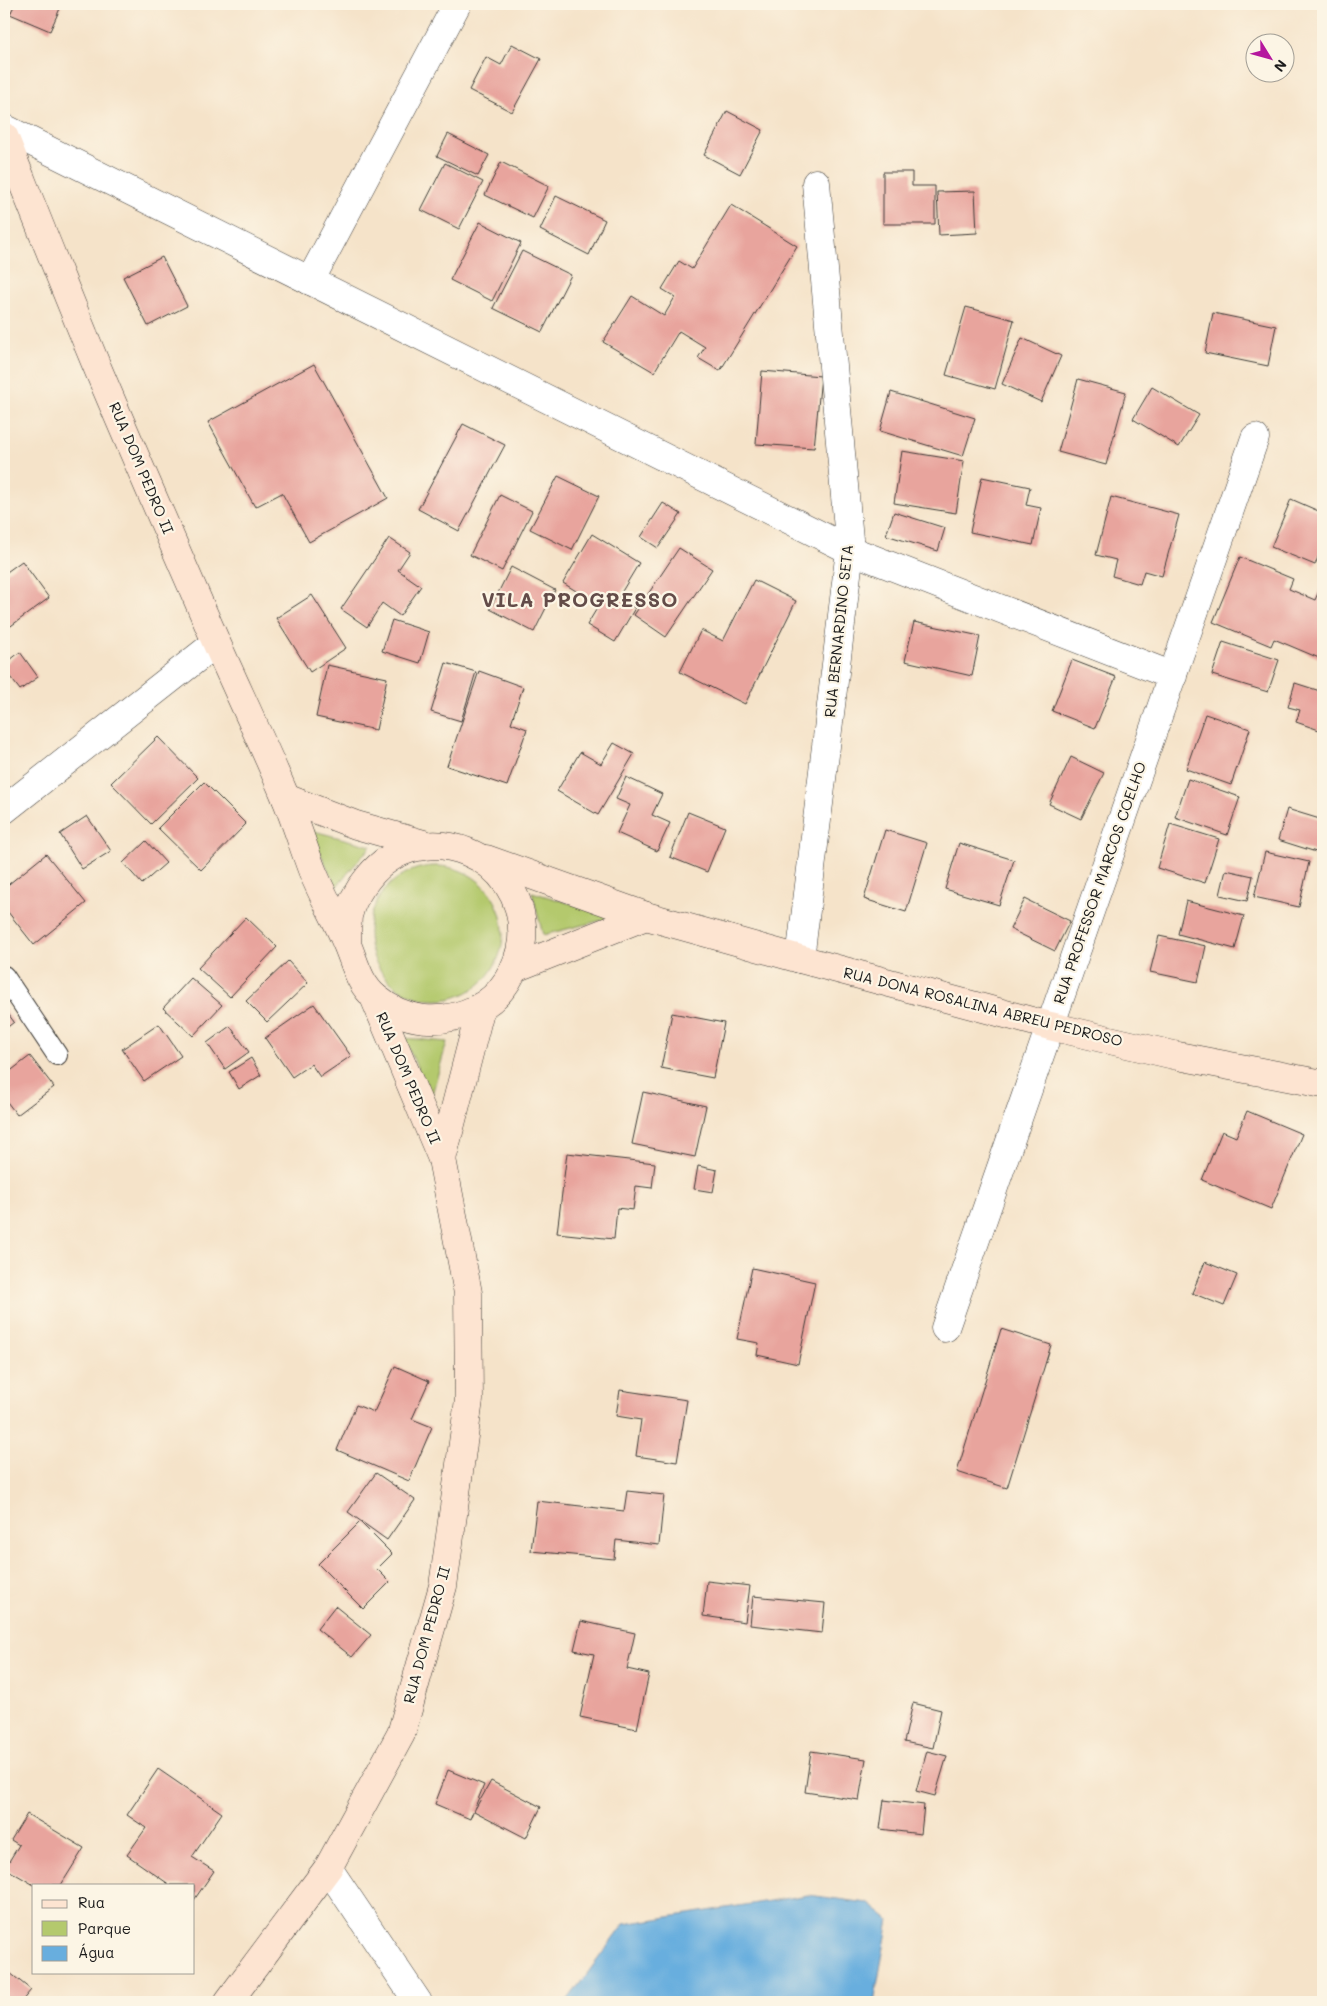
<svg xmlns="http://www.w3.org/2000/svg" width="1327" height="2006" viewBox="0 0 1327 2006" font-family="Mali,sans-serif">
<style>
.green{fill:#b4c96d;stroke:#687244}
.water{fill:#68aede;stroke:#42657d}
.building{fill:#e8a49d}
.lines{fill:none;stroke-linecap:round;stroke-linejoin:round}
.lane-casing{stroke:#3d3a36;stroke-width:22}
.street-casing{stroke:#3d3a36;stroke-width:29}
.secondary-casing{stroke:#3d3a36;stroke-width:29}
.lane{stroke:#fff;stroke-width:20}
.street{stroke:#fff;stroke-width:28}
.secondary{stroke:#fde4d1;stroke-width:28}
.labels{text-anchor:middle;stroke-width:4.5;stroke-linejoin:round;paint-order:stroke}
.street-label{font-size:15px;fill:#1c1c1c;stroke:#fcf5e5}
.district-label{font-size:20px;font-weight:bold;letter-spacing:1px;fill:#634c49;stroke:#fcf5e5}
</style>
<rect width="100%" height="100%" fill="#fcf5e5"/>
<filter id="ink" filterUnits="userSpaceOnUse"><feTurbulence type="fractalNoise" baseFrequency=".02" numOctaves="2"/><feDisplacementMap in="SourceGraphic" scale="10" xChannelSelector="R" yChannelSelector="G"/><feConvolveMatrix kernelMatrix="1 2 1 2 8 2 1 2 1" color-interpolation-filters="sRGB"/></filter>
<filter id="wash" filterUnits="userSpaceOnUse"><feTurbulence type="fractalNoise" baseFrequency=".0096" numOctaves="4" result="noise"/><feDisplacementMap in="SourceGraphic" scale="20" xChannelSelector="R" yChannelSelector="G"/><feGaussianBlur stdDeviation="1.12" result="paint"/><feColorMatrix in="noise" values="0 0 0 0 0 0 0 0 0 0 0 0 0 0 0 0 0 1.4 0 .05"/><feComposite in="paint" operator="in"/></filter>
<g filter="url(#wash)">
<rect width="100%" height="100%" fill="#f5e3c9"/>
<!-- green -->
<g class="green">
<path d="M 310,830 L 371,846 L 336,887 Z"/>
<circle cx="436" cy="933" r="67"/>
<path d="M 532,892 L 615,917 L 543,935 Z"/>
<path d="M 404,1038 L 447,1042 L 431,1098 Z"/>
</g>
<!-- water -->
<path class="water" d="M 808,1895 L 868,1903 L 889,1920 L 874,2002 L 566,2002 L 624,1924 Z"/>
<g id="blocks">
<!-- building -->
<g class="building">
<path d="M 15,4 L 62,4 L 50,31 L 10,14 Z"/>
<path d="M 512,44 L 541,59 L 512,112 L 469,90 L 486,57 L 501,65 Z"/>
<path d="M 727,111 L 763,130 L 740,174 L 704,155 Z"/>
<path d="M 448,134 L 489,155 L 478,176 L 437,156 Z"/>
<path d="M 501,162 L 549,186 L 533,218 L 485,195 Z"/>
<path d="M 445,163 L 483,182 L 459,229 L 421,210 Z"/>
<path d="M 883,172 L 912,172 L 912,186 L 935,186 L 935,224 L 883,224 Z"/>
<path d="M 975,191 L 977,233 L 939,235 L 937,192 Z"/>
<path d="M 556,196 L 605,220 L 589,255 L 540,230 Z"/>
<path d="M 731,205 L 797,246 L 720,371 L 698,358 L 705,347 L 679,331 L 654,372 L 603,342 L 632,296 L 664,316 L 675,297 L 662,289 L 679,261 L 692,269 Z"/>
<path d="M 480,222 L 521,243 L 492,301 L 450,280 Z"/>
<path d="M 522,251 L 571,275 L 542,332 L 493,308 Z"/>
<path d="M 162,257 L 187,306 L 148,326 L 123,277 Z"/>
<path d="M 966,307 L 1014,320 L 995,389 L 946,375 Z"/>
<path d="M 1213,313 L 1276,326 L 1268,366 L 1205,353 Z"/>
<path d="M 1022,338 L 1061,356 L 1041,402 L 1002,384 Z"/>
<path d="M 314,364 L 388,498 L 309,542 L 282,493 L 255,507 L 208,422 Z"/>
<path d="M 762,371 L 821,376 L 814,448 L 756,444 Z"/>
<path d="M 1078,379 L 1126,392 L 1106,465 L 1058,452 Z"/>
<path d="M 1152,387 L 1199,415 L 1179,447 L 1133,419 Z"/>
<path d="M 891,392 L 975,418 L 963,456 L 880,431 Z"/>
<path d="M 463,424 L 505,445 L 459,531 L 418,509 Z"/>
<path d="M 902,451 L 964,461 L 956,513 L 894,503 Z"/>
<path d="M 558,476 L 599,496 L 572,550 L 530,529 Z"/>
<path d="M 982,477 L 1030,487 L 1026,505 L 1041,508 L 1033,545 L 970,532 Z"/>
<path d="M 500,495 L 532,511 L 502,571 L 470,555 Z"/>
<path d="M 1111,497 L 1179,515 L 1162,576 L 1144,571 L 1140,584 L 1112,576 L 1116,560 L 1096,555 Z"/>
<path d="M 1291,499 L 1323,513 L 1323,544 L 1315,565 L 1271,547 Z"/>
<path d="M 663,503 L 681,514 L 658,548 L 641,537 Z"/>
<path d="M 894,512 L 945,528 L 938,551 L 886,535 Z"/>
<path d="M 592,534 L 639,563 L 618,598 L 635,608 L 615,642 L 587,625 L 599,605 L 563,583 Z"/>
<path d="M 389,538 L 410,552 L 398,570 L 421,586 L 400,616 L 382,603 L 367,627 L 341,609 Z"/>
<path d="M 679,548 L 712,569 L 666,637 L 634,615 Z"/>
<path d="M 1240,557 L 1293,579 L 1289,589 L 1315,600 L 1322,584 L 1323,584 L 1323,649 L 1319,658 L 1274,639 L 1271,646 L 1213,622 Z"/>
<path d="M 22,561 L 49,598 L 4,631 L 4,574 Z"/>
<path d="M 511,567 L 555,590 L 534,632 L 490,609 Z"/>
<path d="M 754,580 L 796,601 L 745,704 L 680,672 L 701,630 L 723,641 Z"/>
<path d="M 312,595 L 346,648 L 310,672 L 276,618 Z"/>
<path d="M 392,620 L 429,632 L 420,663 L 382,651 Z"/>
<path d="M 914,622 L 980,636 L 972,676 L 905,661 Z"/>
<path d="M 1223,642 L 1279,660 L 1268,692 L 1212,675 Z"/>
<path d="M 20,652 L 38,677 L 20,690 L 4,669 L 4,665 Z"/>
<path d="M 1072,660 L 1116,677 L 1095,728 L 1052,711 Z"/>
<path d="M 446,663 L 476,672 L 461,721 L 431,712 Z"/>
<path d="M 327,665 L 387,678 L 376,730 L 316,717 Z"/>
<path d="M 479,671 L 523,687 L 511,723 L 527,729 L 507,786 L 447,766 Z"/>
<path d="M 1295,683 L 1323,692 L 1322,731 L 1296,722 L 1300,710 L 1288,707 Z"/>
<path d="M 1205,714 L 1250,729 L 1231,785 L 1186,769 Z"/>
<path d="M 158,737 L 198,778 L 151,824 L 111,783 Z"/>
<path d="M 614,743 L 634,754 L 598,815 L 557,791 L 580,752 L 601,764 Z"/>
<path d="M 1071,757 L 1104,773 L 1081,819 L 1049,804 Z"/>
<path d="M 626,777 L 662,794 L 652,815 L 670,823 L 657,851 L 617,833 L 630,805 L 616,799 Z"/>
<path d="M 1188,779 L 1240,797 L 1227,835 L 1175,817 Z"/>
<path d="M 204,782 L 246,824 L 201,870 L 158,828 Z"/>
<path d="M 1287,809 L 1323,820 L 1323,830 L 1316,852 L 1278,840 Z"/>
<path d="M 688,812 L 725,827 L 707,872 L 670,857 Z"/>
<path d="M 87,816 L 111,851 L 82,869 L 60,834 Z"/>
<path d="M 1170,824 L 1219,839 L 1205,883 L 1157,868 Z"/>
<path d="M 885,830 L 927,843 L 906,912 L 864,899 Z"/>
<path d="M 146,841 L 166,863 L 142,884 L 123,863 Z"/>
<path d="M 959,843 L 1014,860 L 999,905 L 945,889 Z"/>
<path d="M 1265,852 L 1309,862 L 1299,907 L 1254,897 Z"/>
<path d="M 46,854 L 86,903 L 34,945 L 4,907 L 4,888 Z"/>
<path d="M 1226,870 L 1253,876 L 1247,901 L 1220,895 Z"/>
<path d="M 1025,899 L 1070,921 L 1055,951 L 1010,929 Z"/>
<path d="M 1186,901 L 1244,916 L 1235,949 L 1178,934 Z"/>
<path d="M 246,917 L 277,947 L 230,997 L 198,968 Z"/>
<path d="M 1159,936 L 1206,946 L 1198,982 L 1150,972 Z"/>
<path d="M 288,961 L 308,983 L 267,1022 L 246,1001 Z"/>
<path d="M 191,978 L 222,1005 L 193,1036 L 163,1008 Z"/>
<path d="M 314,1004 L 351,1056 L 320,1077 L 311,1064 L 292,1077 L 265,1038 Z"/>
<path d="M 4,1008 L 14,1022 L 4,1030 Z"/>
<path d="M 672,1013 L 724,1023 L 713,1078 L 661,1068 Z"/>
<path d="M 159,1024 L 181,1056 L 144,1081 L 122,1049 Z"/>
<path d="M 230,1026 L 249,1052 L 225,1069 L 207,1043 Z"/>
<path d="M 30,1056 L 54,1087 L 17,1115 L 4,1098 L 4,1076 Z"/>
<path d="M 251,1058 L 261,1075 L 239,1089 L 229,1072 Z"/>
<path d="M 643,1092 L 706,1106 L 695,1157 L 632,1144 Z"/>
<path d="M 1247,1111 L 1302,1134 L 1271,1209 L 1202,1180 L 1222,1131 L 1236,1137 Z"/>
<path d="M 567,1153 L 655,1163 L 652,1188 L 636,1186 L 633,1210 L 617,1208 L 614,1239 L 557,1233 Z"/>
<path d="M 698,1166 L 717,1170 L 713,1192 L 694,1189 Z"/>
<path d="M 1205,1262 L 1237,1275 L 1224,1306 L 1192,1293 Z"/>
<path d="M 752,1268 L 815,1282 L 798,1364 L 757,1355 L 759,1343 L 737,1339 Z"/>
<path d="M 1001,1329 L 1051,1345 L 1007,1488 L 957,1472 Z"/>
<path d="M 395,1366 L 429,1381 L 412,1419 L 432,1427 L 409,1481 L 337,1450 L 356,1405 L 374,1412 Z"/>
<path d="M 620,1390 L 687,1400 L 677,1462 L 636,1456 L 641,1420 L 616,1416 Z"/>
<path d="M 376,1473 L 415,1500 L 387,1540 L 348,1512 Z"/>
<path d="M 627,1491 L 664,1495 L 659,1545 L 616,1540 L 614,1559 L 531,1551 L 537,1501 L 624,1511 Z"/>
<path d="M 360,1522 L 392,1554 L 377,1569 L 390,1582 L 363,1609 L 318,1564 Z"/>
<path d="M 707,1581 L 750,1586 L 745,1622 L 703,1616 Z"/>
<path d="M 753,1596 L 825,1603 L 822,1633 L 750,1625 Z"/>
<path d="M 335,1606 L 371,1635 L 352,1657 L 317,1629 Z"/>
<path d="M 581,1621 L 635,1633 L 627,1669 L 649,1674 L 637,1729 L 580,1717 L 594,1654 L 574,1650 Z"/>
<path d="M 913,1703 L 941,1710 L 933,1748 L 904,1742 Z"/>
<path d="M 811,1751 L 866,1759 L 859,1800 L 805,1792 Z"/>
<path d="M 927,1751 L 947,1756 L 935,1796 L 916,1791 Z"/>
<path d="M 158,1769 L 222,1813 L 192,1857 L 214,1871 L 194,1900 L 194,1885 L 170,1885 L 127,1855 L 146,1828 L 127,1815 Z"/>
<path d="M 448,1770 L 484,1785 L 470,1819 L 435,1804 Z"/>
<path d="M 491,1781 L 541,1807 L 526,1838 L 474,1811 Z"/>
<path d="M 884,1800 L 924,1805 L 921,1834 L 880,1829 Z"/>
<path d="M 27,1814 L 84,1848 L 61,1885 L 34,1885 L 5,1868 L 19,1845 L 11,1840 Z"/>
<path d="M 4,1968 L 31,1990 L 21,2002 L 4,2002 Z"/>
</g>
</g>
</g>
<g filter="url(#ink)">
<use href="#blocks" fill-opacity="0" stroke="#3d3a36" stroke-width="1"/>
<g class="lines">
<!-- lane casing -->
<g class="lane-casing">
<path id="lane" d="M 4,976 L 57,1055"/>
</g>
<!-- street casing -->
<g class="street-casing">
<g id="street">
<path d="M 4,128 L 850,550 L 1173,676"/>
<path d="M 310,281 L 457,4"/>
<path d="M 4,810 L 216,643"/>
<path d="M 800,959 L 850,550 L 816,183"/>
<path d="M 945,1328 L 1255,438"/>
<path d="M 328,1868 L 418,2002"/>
</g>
</g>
<!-- secondary casing -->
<g class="secondary-casing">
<g id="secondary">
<path d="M 4,136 C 34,211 64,287 95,362 C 132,450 171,538 209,626 C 234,683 261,739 285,796 C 295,820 303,846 312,870 C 322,895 336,918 346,942 C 355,962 358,983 376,998 C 405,1023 442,1025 476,1009 C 501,998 519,968 522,940 C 528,855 422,811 368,878 C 359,889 351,902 348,916 C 347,925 348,935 347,944"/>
<path d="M 286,798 L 356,825 L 427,845"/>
<path d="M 486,859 L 646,916 L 800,959 L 1050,1026 L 1178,1056 L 1323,1084"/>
<path d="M 515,968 L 646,916"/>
<path d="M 442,1159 L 481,1007"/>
<path d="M 228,2002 L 328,1868 L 401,1734 L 443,1586 L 469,1400 L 468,1293 L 442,1159 L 374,997"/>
</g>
</g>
<!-- lane -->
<use href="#lane" class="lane"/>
<!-- street -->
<use href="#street" class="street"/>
<!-- secondary -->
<use href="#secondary" class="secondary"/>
</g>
</g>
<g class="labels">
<!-- street labels -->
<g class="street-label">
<text transform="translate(141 468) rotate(67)" y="5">RUA DOM PEDRO II</text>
<text transform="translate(839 631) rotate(-84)" y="5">RUA BERNARDINO SETA</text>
<text transform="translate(1100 883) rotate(-71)" y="5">RUA PROFESSOR MARCOS COELHO</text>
<text transform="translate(983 1007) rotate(14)" y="5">RUA DONA ROSALINA ABREU PEDROSO</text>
<text transform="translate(408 1078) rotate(67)" y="5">RUA DOM PEDRO II</text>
<text transform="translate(427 1635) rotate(-75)" y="5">RUA DOM PEDRO II</text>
</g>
<!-- district labels -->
<g class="district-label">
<text x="580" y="607">VILA PROGRESSO</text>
</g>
</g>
<!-- margin -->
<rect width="1327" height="2006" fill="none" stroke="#fcf5e5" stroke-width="20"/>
<!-- legend -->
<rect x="32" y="1884" width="162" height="90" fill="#fcf5e5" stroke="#a29e95"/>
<rect x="42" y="1900" width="25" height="8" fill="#fde4d1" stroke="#a29e95"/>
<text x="78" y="1908" font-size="15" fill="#1c1c1c">Rua</text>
<rect x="42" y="1921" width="25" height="15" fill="#b4c96d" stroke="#a29e95"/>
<text x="78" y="1934" font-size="15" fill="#1c1c1c">Parque</text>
<rect x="42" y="1946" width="25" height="15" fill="#68aede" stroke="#a29e95"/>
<text x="78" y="1958" font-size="15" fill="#1c1c1c">Água</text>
<!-- north arrow -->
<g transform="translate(1270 58) rotate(127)"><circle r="24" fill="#fcf5e5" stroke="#a29e95"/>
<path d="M0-4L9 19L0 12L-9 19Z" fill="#b5179e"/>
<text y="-8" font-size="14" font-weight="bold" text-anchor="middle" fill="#1c1c1c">N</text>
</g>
</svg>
